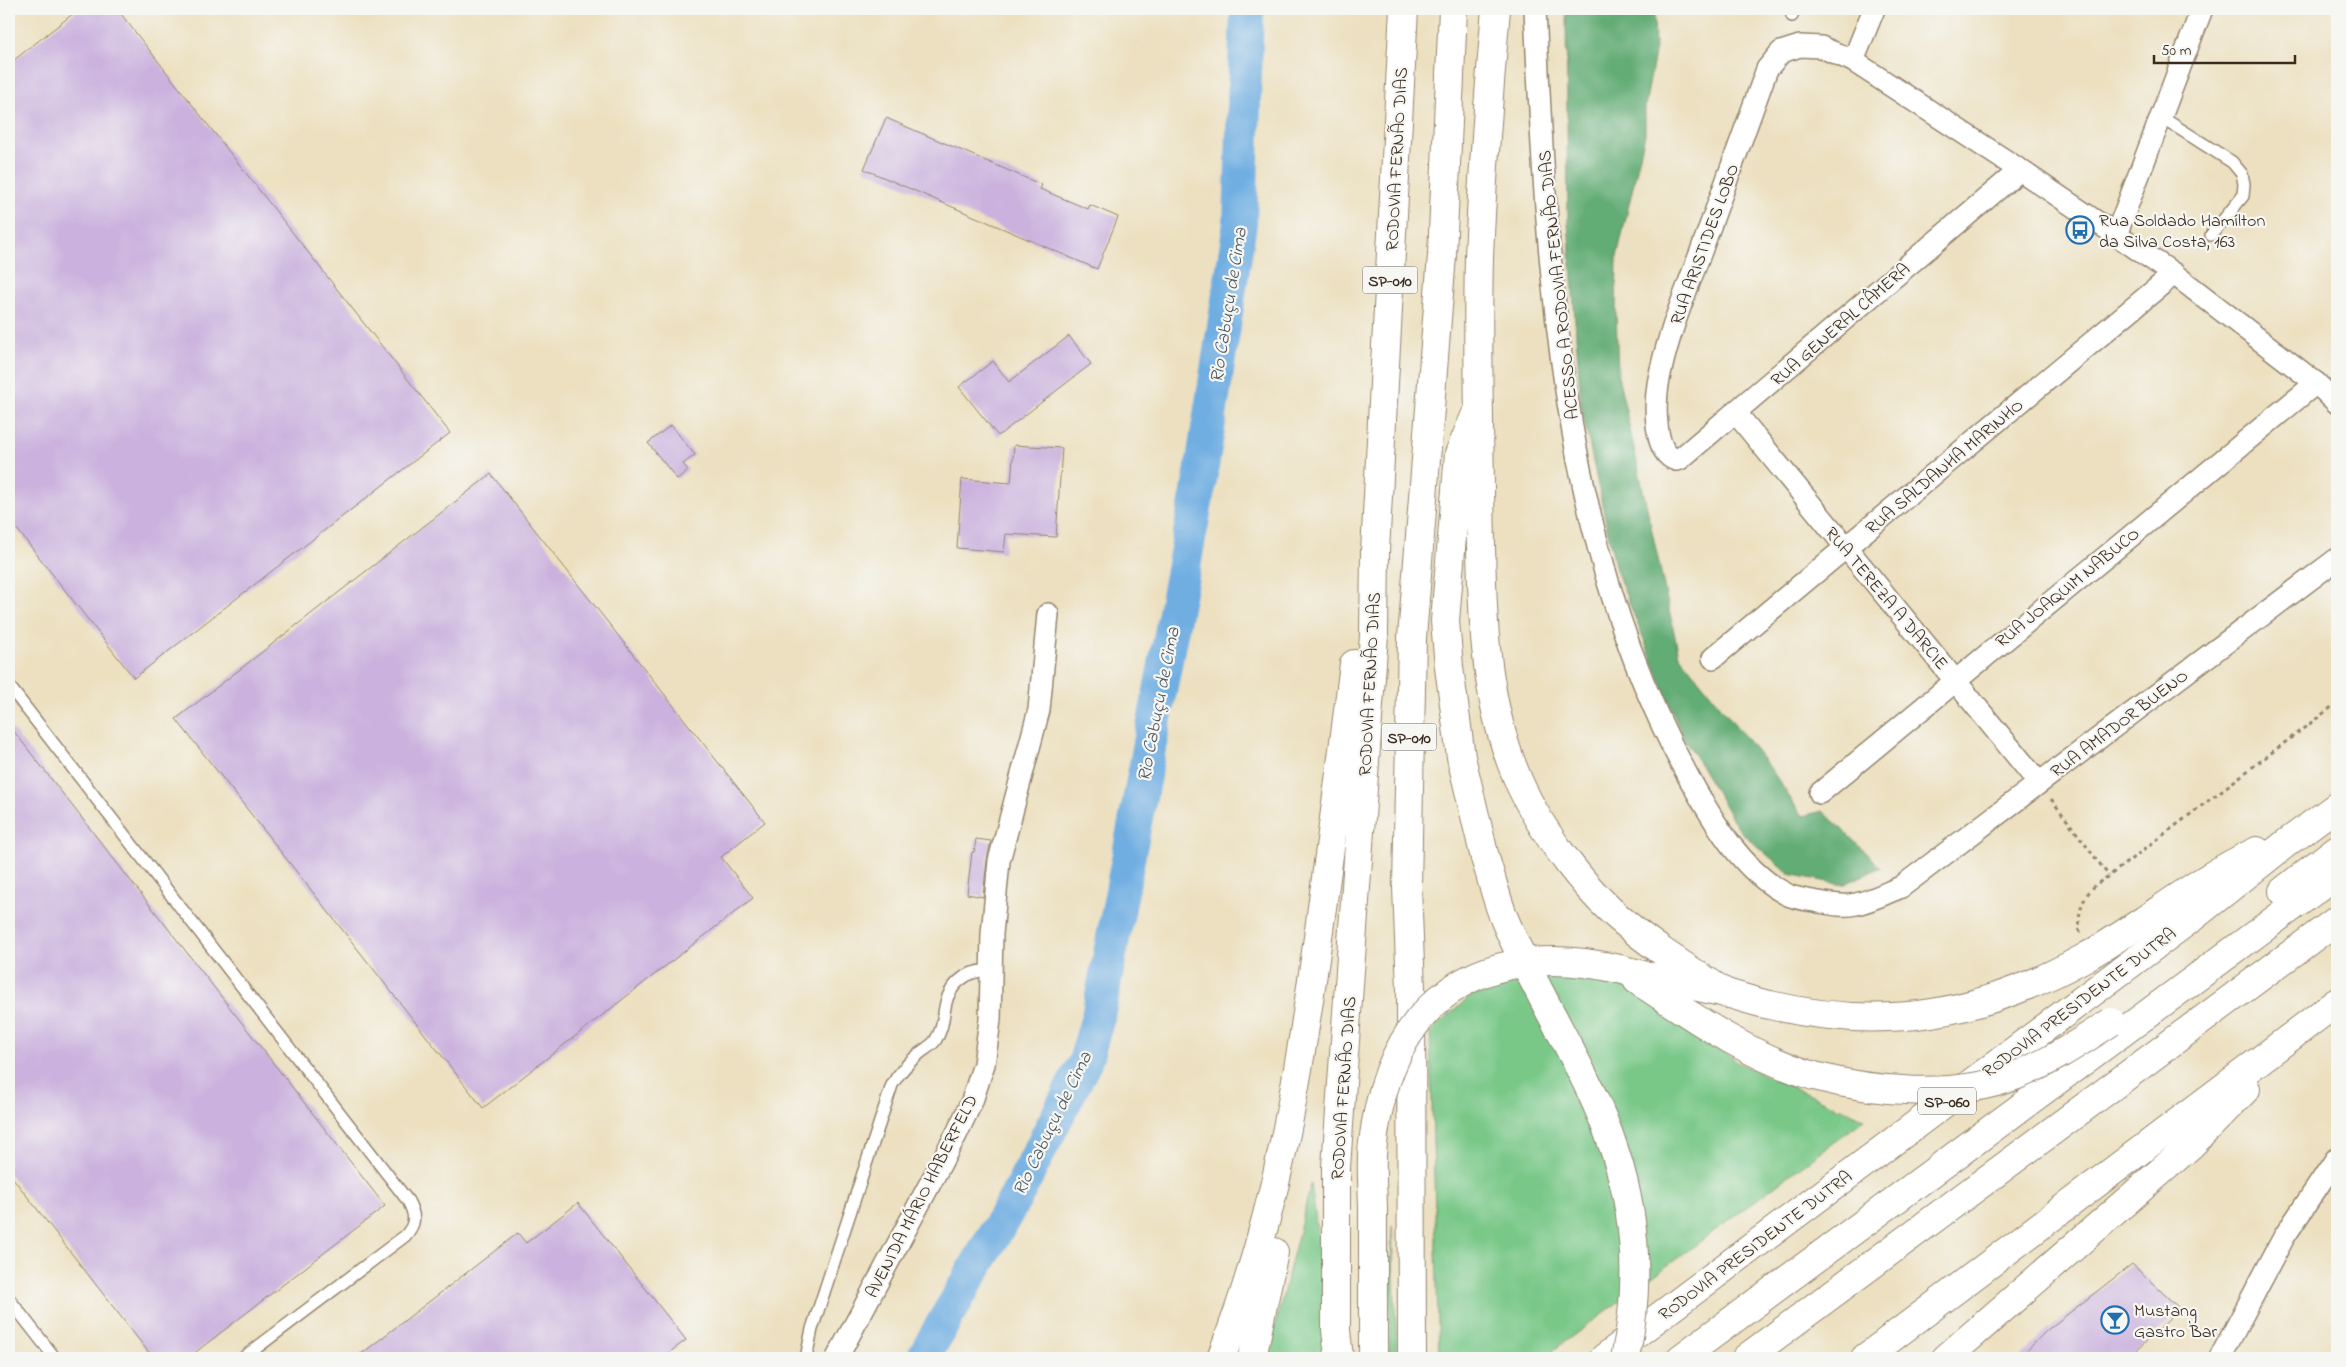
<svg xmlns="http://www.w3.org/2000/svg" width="2346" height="1367" viewBox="0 0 2346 1367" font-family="'Indie Flower',sans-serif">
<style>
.green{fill:#79c888;stroke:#5a7953}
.forest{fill:#62ac74;stroke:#4e6b49}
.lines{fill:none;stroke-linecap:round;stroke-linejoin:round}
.river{stroke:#6faee2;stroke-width:34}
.building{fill:#cbb2de}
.lane-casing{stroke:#94856f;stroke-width:14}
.street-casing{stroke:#94856f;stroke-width:24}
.highway-casing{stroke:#94856f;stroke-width:30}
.path{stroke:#94856f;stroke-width:3;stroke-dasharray:4 4;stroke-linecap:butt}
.lane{stroke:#fff;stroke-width:11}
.street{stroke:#fff;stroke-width:21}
.highway{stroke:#fff;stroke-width:28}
.highway-bridge-casing{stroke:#94856f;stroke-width:30;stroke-linecap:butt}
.highway-bridge{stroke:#fff;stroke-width:28}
.labels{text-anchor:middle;stroke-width:4.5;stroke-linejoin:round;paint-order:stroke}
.shield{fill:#f6f6f2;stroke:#73675e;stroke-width:1}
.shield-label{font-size:16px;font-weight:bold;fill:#3b2a1e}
.street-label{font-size:18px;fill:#3b2a1e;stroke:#f6f6f2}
.poi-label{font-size:18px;fill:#3b2a1e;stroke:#f6f6f2;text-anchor:start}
.water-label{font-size:19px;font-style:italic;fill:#4d5863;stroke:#f6f6f2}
</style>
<rect width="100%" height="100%" fill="#f6f6f2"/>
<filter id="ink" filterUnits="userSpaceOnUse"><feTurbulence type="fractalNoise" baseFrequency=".02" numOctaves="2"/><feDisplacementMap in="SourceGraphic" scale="10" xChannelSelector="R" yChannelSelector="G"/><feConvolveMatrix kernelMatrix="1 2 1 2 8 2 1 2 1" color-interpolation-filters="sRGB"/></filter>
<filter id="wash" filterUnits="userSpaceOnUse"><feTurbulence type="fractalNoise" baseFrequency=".0096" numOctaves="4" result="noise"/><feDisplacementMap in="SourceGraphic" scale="20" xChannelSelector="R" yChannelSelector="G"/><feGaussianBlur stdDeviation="1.12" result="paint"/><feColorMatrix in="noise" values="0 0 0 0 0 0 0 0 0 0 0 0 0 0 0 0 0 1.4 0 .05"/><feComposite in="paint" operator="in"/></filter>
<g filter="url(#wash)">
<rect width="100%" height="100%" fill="#ece0c0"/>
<!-- green -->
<g class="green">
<path d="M 1568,973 L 1626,988 L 1746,1067 L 1865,1119 L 1543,1358 L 1439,1358 L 1430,1032 L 1482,986 Z"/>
<path d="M 1311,1184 L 1320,1252 L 1328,1358 L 1267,1358 Z"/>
<path d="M 1392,1226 L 1397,1358 L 1389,1358 Z"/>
</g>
<!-- forest -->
<path class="forest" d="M 1566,9 L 1654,9 L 1655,53 L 1645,106 L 1645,134 L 1617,257 L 1616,310 L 1618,375 L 1679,655 L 1771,769 L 1802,816 L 1823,811 L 1881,867 L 1843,885 L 1789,874 L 1740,831 L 1681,733 L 1616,570 L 1581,405 L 1568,223 Z"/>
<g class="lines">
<!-- river -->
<path class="river" d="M 923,1358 L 1017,1195 L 1085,1062 L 1098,1017 L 1199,486 L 1240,223 L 1247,9"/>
</g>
<g id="blocks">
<!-- building -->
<g class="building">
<path d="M 79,9 L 117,9 L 450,433 L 134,678 L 9,519 L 9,64 Z"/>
<path d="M 886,118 L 1042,185 L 1040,189 L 1088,209 L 1090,205 L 1118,217 L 1097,269 L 864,169 Z"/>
<path d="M 1069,336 L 1091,364 L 998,436 L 959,387 L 993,361 L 1009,382 Z"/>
<path d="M 671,425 L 695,455 L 683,464 L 688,470 L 677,479 L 648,443 Z"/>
<path d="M 1014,445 L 1062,448 L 1056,537 L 1006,534 L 1004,552 L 957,548 L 962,479 L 1011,483 Z"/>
<path d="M 491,474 L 765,822 L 721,857 L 753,898 L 483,1108 L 176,719 Z"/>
<path d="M 9,725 L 385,1206 L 188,1358 L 153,1358 L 9,1173 Z"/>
<path d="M 976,839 L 991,841 L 987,860 L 983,897 L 967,894 L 972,852 L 974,852 Z"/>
<path d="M 578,1203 L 686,1340 L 662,1358 L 356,1358 L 518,1233 L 526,1243 Z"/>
<path d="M 2132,1264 L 2180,1309 L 2129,1358 L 2020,1358 L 2046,1331 Z"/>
</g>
</g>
</g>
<g filter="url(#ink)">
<use href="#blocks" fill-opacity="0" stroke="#94856f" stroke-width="1"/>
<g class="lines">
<!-- lane casing -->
<g class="lane-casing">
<g id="lane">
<path d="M 1792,16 L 1795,9"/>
<path d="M 2161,117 L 2232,162 L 2242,174 L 2244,184 L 2243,196 L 2211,235"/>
<path d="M 9,686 L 408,1201 C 416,1216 416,1224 405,1236 L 243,1358"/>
<path d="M 9,1299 L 55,1358"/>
<path d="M 806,1358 L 812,1329 L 892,1085 C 899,1072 909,1062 920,1053 C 925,1049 931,1046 935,1041 C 949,1021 938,1000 959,981 C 968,973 979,970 991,971"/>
</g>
</g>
<!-- street casing -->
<g class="street-casing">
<g id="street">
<path d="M 1535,9 C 1547,270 1560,544 1689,778 C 1713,821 1742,872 1788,895 C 1797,899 1809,900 1819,902 C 1830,904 1845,907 1856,904 C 1871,901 1886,893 1901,887 L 2337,559"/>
<path d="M 1853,61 L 1874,9"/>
<path d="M 2020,170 L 1680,459 L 1676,460 C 1653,453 1655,404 1658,384 C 1666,340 1684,296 1700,254 C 1722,192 1745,131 1767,69 L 1781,52 L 1800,46 L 1821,47 L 1853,61 L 2020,170 L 2174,274 L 2316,383 L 2337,403"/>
<path d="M 2116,235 L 2202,9"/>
<path d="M 1736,413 L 2039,783"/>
<path d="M 1713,658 L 2174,274"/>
<path d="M 1820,793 L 2316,383"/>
<path d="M 837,1358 L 957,1133 L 972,1101 L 984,1064 L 990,1020 L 992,934 L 999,861 L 1039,710 L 1048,614"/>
<path d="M 2220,1358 L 2284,1237 L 2336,1159"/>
</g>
</g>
<!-- highway casing -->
<g class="highway-casing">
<g id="highway">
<path d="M 1496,9 C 1489,92 1482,175 1479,258 C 1477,336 1479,414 1480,491 C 1482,584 1479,683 1514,770 C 1534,822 1582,888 1625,923 C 1657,950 1692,971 1727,994"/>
<path d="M 1475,416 L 1459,454 L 1445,621 L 1449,667 L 1461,757 L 1485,858"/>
<path d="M 2283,891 L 2337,849"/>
<path d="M 1619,969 C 1654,978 1690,985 1726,993 C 1741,997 1755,1002 1770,1005 C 1885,1032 1981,1015 2084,958 C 2143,925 2195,880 2257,851"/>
<path d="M 1637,980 C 1694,1018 1748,1056 1814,1076"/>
<path d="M 1221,1358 C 1276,1218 1299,1078 1319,930 C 1331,841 1343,753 1354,664"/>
<path d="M 1252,1358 L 1274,1252"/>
<path d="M 1339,1358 L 1336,1330 L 1336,1167 L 1374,635 L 1375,552 L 1404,9"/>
<path d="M 1412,1358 L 1411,990 L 1407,887 L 1412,638 L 1442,255 L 1453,9"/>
<path d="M 1604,1358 L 2193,917 L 2289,841 L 2337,806"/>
<path d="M 1681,1358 L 2337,874"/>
<path d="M 1746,1358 L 2337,920"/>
<path d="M 1865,1358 L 2337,1002"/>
<path d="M 1946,1358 L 2191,1145 L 2246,1089"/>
</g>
</g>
<!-- path -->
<g class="path">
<path d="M 2051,799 L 2109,876"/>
<path d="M 2080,933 C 2076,906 2086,889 2109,876 L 2337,703"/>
</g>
<!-- lane -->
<use href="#lane" class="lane"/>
<!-- street -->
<use href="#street" class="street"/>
<!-- highway -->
<use href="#highway" class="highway"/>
<!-- highway-bridge casing -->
<g class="highway-bridge-casing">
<g id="highway-bridge">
<path d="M 1485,858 C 1492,879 1497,902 1506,923 C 1539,1000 1589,1072 1615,1152 C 1637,1219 1640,1289 1625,1358"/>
<path d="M 1814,1076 C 1874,1092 1955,1099 2015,1076 C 2049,1063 2080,1042 2111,1022"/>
<path d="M 1373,1358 C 1373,1309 1373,1260 1373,1211 C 1373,1189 1370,1165 1373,1143 C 1390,1000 1479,938 1619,969"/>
</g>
</g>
<!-- highway-bridge -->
<use href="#highway-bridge" class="highway-bridge"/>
</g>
</g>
<!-- icons -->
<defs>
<g id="bus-ring" transform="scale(1.4375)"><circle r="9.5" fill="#f6f6f2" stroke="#1f6fb2" stroke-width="1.5"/><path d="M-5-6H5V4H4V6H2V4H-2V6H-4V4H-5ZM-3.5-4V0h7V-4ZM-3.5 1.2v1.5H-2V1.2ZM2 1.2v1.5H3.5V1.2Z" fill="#1f6fb2"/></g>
<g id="bar-ring" transform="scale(1.4375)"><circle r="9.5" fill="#f6f6f2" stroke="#1f6fb2" stroke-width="1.5"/><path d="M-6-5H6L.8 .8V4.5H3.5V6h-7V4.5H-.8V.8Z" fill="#1f6fb2"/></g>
</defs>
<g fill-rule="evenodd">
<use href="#bus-ring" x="2080" y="230"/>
<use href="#bar-ring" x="2115" y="1320"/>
</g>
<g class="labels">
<!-- shield labels -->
<g class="shield">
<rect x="1362.5" y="266.5" width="55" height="27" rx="4"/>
<rect x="1381.5" y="723.5" width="55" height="27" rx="4"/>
<rect x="1918" y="1087.5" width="58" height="27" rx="4"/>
</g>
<g class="shield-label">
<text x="1390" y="286">SP-010</text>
<text x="1409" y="743">SP-010</text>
<text x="1947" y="1107">SP-060</text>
</g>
<!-- street labels -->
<g class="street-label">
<text transform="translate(1396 159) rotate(-87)" y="6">RODOVIA FERNÃO DIAS</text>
<text transform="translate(1704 244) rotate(-70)" y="6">RUA ARISTIDES LOBO</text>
<text transform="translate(1558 285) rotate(-96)" y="6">ACESSO A RODOVIA FERNÃO DIAS</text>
<text transform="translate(1840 324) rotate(-41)" y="6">RUA GENERAL CÂMERA</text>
<text transform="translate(1944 466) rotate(-40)" y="6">RUA SALDANHA MARINHO</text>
<text transform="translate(2067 587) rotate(-39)" y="6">RUA JOAQUIM NABUCO</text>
<text transform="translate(1887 598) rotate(50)" y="6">RUA TEREZA A DARCIE</text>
<text transform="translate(1369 684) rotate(-87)" y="6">RODOVIA FERNÃO DIAS</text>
<text transform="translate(2119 723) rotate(-37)" y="6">RUA AMADOR BUENO</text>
<text transform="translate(2079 1002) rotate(-37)" y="6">RODOVIA PRESIDENTE DUTRA</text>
<text transform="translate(1343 1088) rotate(-86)" y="6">RODOVIA FERNÃO DIAS</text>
<text transform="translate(921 1196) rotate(-63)" y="6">AVENIDA MÁRIO HABERFELD</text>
<text transform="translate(1755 1245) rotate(-37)" y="6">RODOVIA PRESIDENTE DUTRA</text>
</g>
<!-- poi labels -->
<g class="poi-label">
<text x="2099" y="226">Rua Soldado Hamílton<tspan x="2099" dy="21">da Silva Costa, 163</tspan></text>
<text x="2134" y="1316">Mustang<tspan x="2134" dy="21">Gastro Bar</tspan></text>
</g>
<!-- water labels -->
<g class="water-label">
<text transform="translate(1227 305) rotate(-81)" y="7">Rio Cabuçu de Cima</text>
<text transform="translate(1157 704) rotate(-79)" y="7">Rio Cabuçu de Cima</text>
<text transform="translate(1051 1123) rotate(-64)" y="7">Rio Cabuçu de Cima</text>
</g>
</g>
<!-- margin -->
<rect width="2346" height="1367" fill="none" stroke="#f6f6f2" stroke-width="30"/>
<!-- scale -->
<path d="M2154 55v8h141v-8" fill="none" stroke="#3b2a1e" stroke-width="2.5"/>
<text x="2161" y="55" font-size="15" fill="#3b2a1e" stroke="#f6f6f2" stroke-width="4" paint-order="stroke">50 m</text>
</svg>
